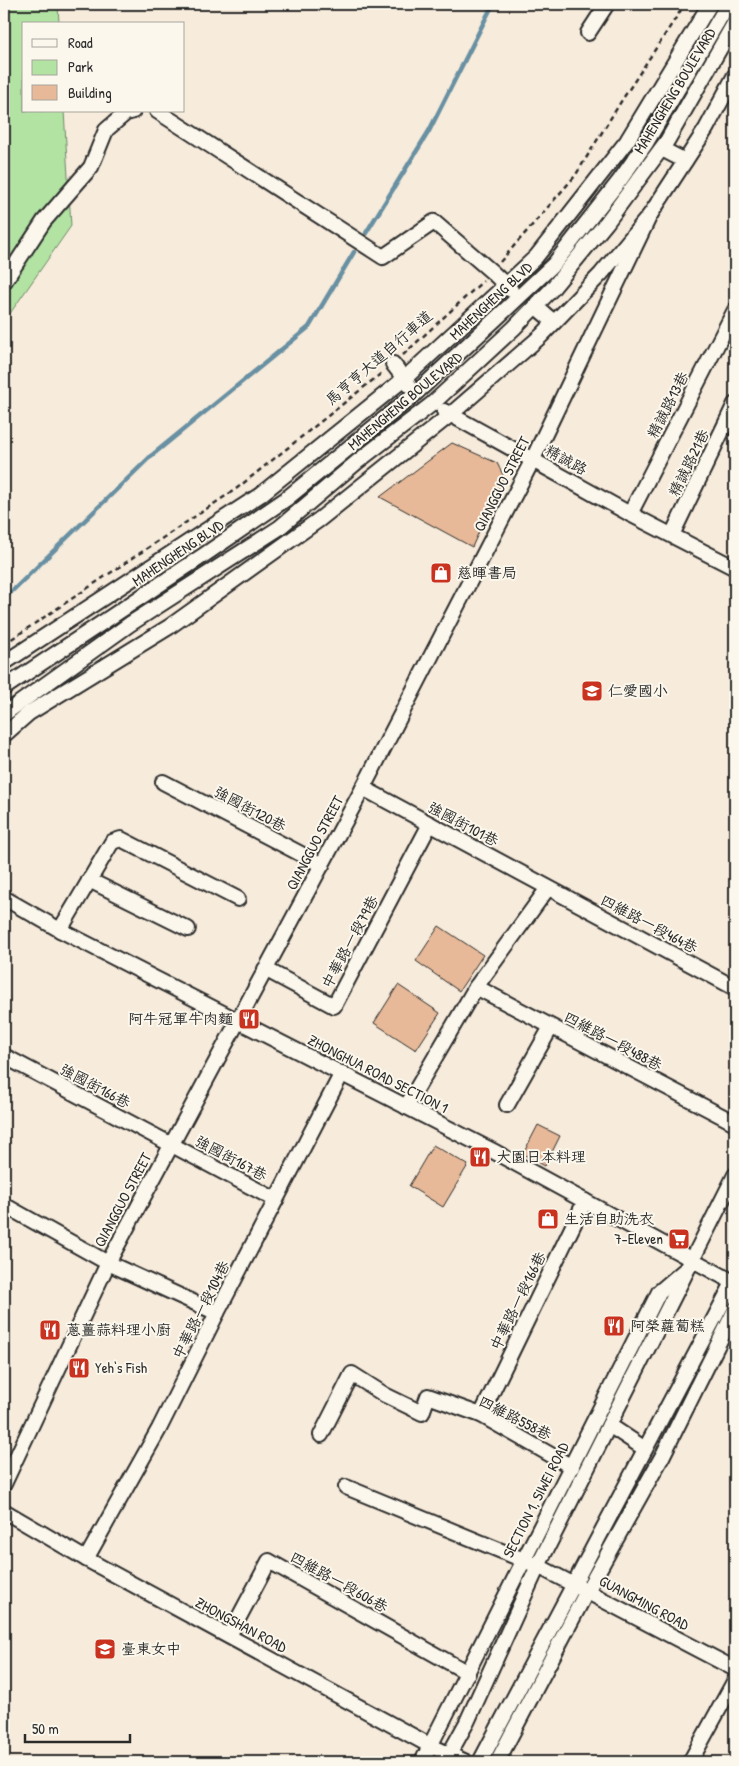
<svg xmlns="http://www.w3.org/2000/svg" width="739" height="1766" viewBox="0 0 739 1766" font-family="'Patrick Hand','LXGW WenKai TC',sans-serif">
<style>
.green{fill:#b2e3a3;stroke:#6e8767}
.lines{fill:none;stroke-linecap:round;stroke-linejoin:round}
.stream{stroke:#6890a2;stroke-width:4.5}
.building{fill:#e7b998;stroke:#2b2b2b}
.minor-casing{stroke:#2b2b2b;stroke-width:18}
.path{stroke:#2b2b2b;stroke-width:2.5;stroke-dasharray:5 4;stroke-linecap:butt}
.minor{stroke:#fbf7ec;stroke-width:14}
.labels{text-anchor:middle;stroke-width:4;stroke-linejoin:round;paint-order:stroke}
.street-label{font-size:15px;fill:#2b2b2b;stroke:#fbf7ec}
.poi-label{font-size:15px;fill:#2b2b2b;stroke:#fbf7ec;text-anchor:start}
</style>
<rect width="100%" height="100%" fill="#f7ebdb"/>
<filter id="ink" filterUnits="userSpaceOnUse"><feTurbulence type="fractalNoise" baseFrequency=".02" numOctaves="2"/><feDisplacementMap in="SourceGraphic" scale="10" xChannelSelector="R" yChannelSelector="G"/><feConvolveMatrix kernelMatrix="1 2 1 2 8 2 1 2 1" color-interpolation-filters="sRGB"/></filter>
<g filter="url(#ink)">
<!-- green -->
<path class="green" d="M 4,4 L 58,4 L 59,24 L 24,24 L 24,111 L 64,111 L 71,226 L 4,322 Z"/>
<g class="lines">
<!-- stream -->
<g class="stream">
<path d="M 366,233 L 429,131 L 493,4"/>
<path d="M 4,599 L 151,456 L 309,327 L 354,252"/>
</g>
</g>
<!-- building -->
<g class="building">
<path d="M 452,443 L 497,463 L 504,477 L 472,547 L 380,497 Z"/>
<path d="M 439,926 L 483,955 L 459,991 L 416,961 Z"/>
<path d="M 398,985 L 440,1013 L 416,1050 L 374,1023 Z"/>
<path d="M 538,1125 L 560,1136 L 545,1166 L 523,1154 Z"/>
<path d="M 433,1145 L 468,1165 L 443,1207 L 409,1186 Z"/>
</g>
<g class="lines">
<!-- minor casing -->
<g class="minor-casing">
<g id="minor">
<path d="M 588,33 L 607,4"/>
<path d="M 157,111 L 383,257 L 434,222 L 492,272 L 511,290"/>
<path d="M 662,149 L 685,161"/>
<path d="M 4,282 L 44,221 L 91,167 L 106,130 L 126,113 L 133,111"/>
<path d="M 535,306 L 554,322"/>
<path d="M 393,364 L 409,385"/>
<path d="M 444,411 L 630,514 L 735,568"/>
<path d="M 630,514 L 735,310"/>
<path d="M 672,535 L 735,404"/>
<path d="M 4,663 L 260,495 L 404,379 L 536,257 L 627,141 L 710,4"/>
<path d="M 4,688 L 204,555 L 286,499 L 416,393 L 518,298 L 554,264 L 620,180 L 646,143 L 728,4"/>
<path d="M 4,714 L 130,624 L 279,528 L 357,462 L 432,404 L 514,328 L 551,290 L 607,222 L 667,141 L 735,22"/>
<path d="M 4,735 L 29,713 L 169,627 L 320,519 L 450,415 L 541,336 L 601,274 L 650,215 L 706,129 L 735,75"/>
<path d="M 163,782 L 322,865"/>
<path d="M 363,788 L 735,988"/>
<path d="M 89,880 L 188,929"/>
<path d="M 4,898 L 60,930 L 493,1151 L 735,1283"/>
<path d="M 60,930 L 112,842 L 121,839 L 238,899"/>
<path d="M 265,969 L 334,1006 L 430,824"/>
<path d="M 476,987 L 735,1123"/>
<path d="M 4,1056 L 276,1200"/>
<path d="M 507,1105 L 551,1027"/>
<path d="M 406,1107 L 476,987 L 548,888"/>
<path d="M 4,1205 L 108,1263 L 217,1313"/>
<path d="M 481,1415 L 585,1201"/>
<path d="M 609,1425 L 645,1449"/>
<path d="M 321,1435 L 352,1374 L 385,1395 L 422,1413 L 428,1396 L 481,1415 L 572,1467"/>
<path d="M 4,1484 L 108,1263 L 363,788 L 532,461 L 650,215"/>
<path d="M 346,1487 L 538,1566 L 735,1669"/>
<path d="M 4,1511 L 86,1559 L 431,1746 L 466,1762"/>
<path d="M 86,1559 L 159,1429 L 217,1313 L 342,1073"/>
<path d="M 229,1636 L 269,1561 L 468,1673"/>
<path d="M 422,1762 L 659,1292 L 686,1269"/>
<path d="M 445,1762 L 467,1722 L 538,1566 L 735,1175"/>
<path d="M 480,1762 L 735,1279"/>
<path d="M 497,1762 L 587,1591 L 663,1455 L 735,1310"/>
<path d="M 690,1762 L 735,1680"/>
</g>
</g>
<!-- path -->
<g class="path">
<path d="M 500,262 L 575,176 L 622,100 L 685,4"/>
<path d="M 403,355 L 483,281"/>
<path d="M 4,644 L 236,489 L 383,372"/>
</g>
<!-- minor -->
<use href="#minor" class="minor"/>
</g>
</g>
<!-- icons -->
<defs>
<g id="shop-square" transform="scale(1.125)"><rect x="-9" y="-9" width="18" height="18" rx="4" fill="#c8321e" stroke="#fbf7ec"/><path d="M-5-2.5h2.3a2.7 3.5 0 0 1 5.4 0H5L5.5 6h-11ZM-1.5-2.5h3a1.5 2.3 0 0 0-3 0Z" fill="#fff"/></g>
<g id="school-square" transform="scale(1.125)"><rect x="-9" y="-9" width="18" height="18" rx="4" fill="#c8321e" stroke="#fbf7ec"/><path d="M0-5L7-2L0 1L-7-2ZM-4 1L0 2.5L4 1V4Q0 6-4 4Z" fill="#fff"/></g>
<g id="restaurant-square" transform="scale(1.125)"><rect x="-9" y="-9" width="18" height="18" rx="4" fill="#c8321e" stroke="#fbf7ec"/><path d="M-5-6h1v4h1v-4h1v4h1v-4h1v5L-1.5 .5V6h-2V.5L-5-1ZM5-6V6H3V1.5H1.5Q1.5-4 5-6Z" fill="#fff"/></g>
<g id="supermarket-square" transform="scale(1.125)"><rect x="-9" y="-9" width="18" height="18" rx="4" fill="#c8321e" stroke="#fbf7ec"/><path d="M-6-5.5h2.5l.6 2H6L4.5 2H-2.5L-4.4-4H-6ZM-1.5 3.2a1.3 1.3 0 1 0 .1 0ZM3 3.2a1.3 1.3 0 1 0 .1 0Z" fill="#fff"/></g>
</defs>
<g fill-rule="evenodd">
<use href="#shop-square" x="441" y="573"/>
<use href="#school-square" x="592" y="691"/>
<use href="#restaurant-square" x="249" y="1019"/>
<use href="#restaurant-square" x="480" y="1157"/>
<use href="#shop-square" x="548" y="1219"/>
<use href="#supermarket-square" x="679" y="1239"/>
<use href="#restaurant-square" x="614" y="1326"/>
<use href="#restaurant-square" x="50" y="1330"/>
<use href="#restaurant-square" x="79" y="1368"/>
<use href="#school-square" x="105" y="1649"/>
</g>
<g class="labels">
<!-- street labels -->
<g class="street-label">
<text transform="translate(675 91) rotate(-59)" y="5">MAHENGHENG BOULEVARD</text>
<text transform="translate(491 301) rotate(-43)" y="5">MAHENGHENG BLVD</text>
<text transform="translate(379 358) rotate(-41)" y="5">馬亨亨大道自行車道</text>
<text transform="translate(405 401) rotate(-40)" y="5">MAHENGHENG BOULEVARD</text>
<text transform="translate(668 405) rotate(-63)" y="5">精誠路13巷</text>
<text transform="translate(566 460) rotate(29)" y="5">精誠路</text>
<text transform="translate(689 463) rotate(-64)" y="5">精誠路21巷</text>
<text transform="translate(502 484) rotate(-63)" y="5">QIANGGUO STREET</text>
<text transform="translate(178 553) rotate(-34)" y="5">MAHENGHENG BLVD</text>
<text transform="translate(250 809) rotate(28)" y="5">強國街120巷</text>
<text transform="translate(463 824) rotate(28)" y="5">強國街101巷</text>
<text transform="translate(315 843) rotate(-62)" y="5">QIANGGUO STREET</text>
<text transform="translate(649 924) rotate(28)" y="5">四維路一段464巷</text>
<text transform="translate(350 942) rotate(-62)" y="5">中華路一段79巷</text>
<text transform="translate(613 1041) rotate(28)" y="5">四維路一段488巷</text>
<text transform="translate(378 1074) rotate(27)" y="5">ZHONGHUA ROAD SECTION 1</text>
<text transform="translate(95 1086) rotate(28)" y="5">強國街166巷</text>
<text transform="translate(231 1158) rotate(28)" y="5">強國街167巷</text>
<text transform="translate(123 1200) rotate(-62)" y="5">QIANGGUO STREET</text>
<text transform="translate(518 1301) rotate(-64)" y="5">中華路一段166巷</text>
<text transform="translate(201 1310) rotate(-63)" y="5">中華路一段104巷</text>
<text transform="translate(515 1418) rotate(27)" y="5">四維路558巷</text>
<text transform="translate(536 1500) rotate(-63)" y="5">SECTION 1, SIWEI ROAD</text>
<text transform="translate(339 1582) rotate(29)" y="5">四維路一段606巷</text>
<text transform="translate(644 1603) rotate(28)" y="5">GUANGMING ROAD</text>
<text transform="translate(241 1625) rotate(28)" y="5">ZHONGSHAN ROAD</text>
</g>
<!-- poi labels -->
<g class="poi-label">
<text x="457" y="578">慈暉書局</text>
<text x="608" y="696">仁愛國小</text>
<text x="233" y="1024" text-anchor="end">阿牛冠軍牛肉麵</text>
<text x="496" y="1162">大園日本料理</text>
<text x="564" y="1224">生活自助洗衣</text>
<text x="663" y="1244" text-anchor="end">7-Eleven</text>
<text x="630" y="1331">阿榮蘿蔔糕</text>
<text x="66" y="1335">蔥薑蒜料理小廚</text>
<text x="95" y="1373">Yeh‘s Fish</text>
<text x="121" y="1654">臺東女中</text>
</g>
</g>
<!-- margin -->
<rect width="739" height="1766" fill="none" stroke="#fbf7ec" stroke-width="20"/>
<rect x="10" y="10" width="719" height="1746" fill="none" stroke="#2b2b2b" stroke-width="2" filter="url(#ink)"/>
<!-- legend -->
<rect x="22" y="22" width="162" height="90" fill="#fbf7ec" stroke="#a8a59f"/>
<rect x="32" y="39" width="25" height="8" fill="#fbf7ec" stroke="#a8a59f"/>
<text x="68" y="48" font-size="15" fill="#2b2b2b">Road</text>
<rect x="32" y="60" width="25" height="15" fill="#b2e3a3" stroke="#a8a59f"/>
<text x="68" y="72" font-size="15" fill="#2b2b2b">Park</text>
<rect x="32" y="85" width="25" height="15" fill="#e7b998" stroke="#a8a59f"/>
<text x="68" y="98" font-size="15" fill="#2b2b2b">Building</text>
<!-- scale -->
<path d="M25 1734v8h105v-8" fill="none" stroke="#2b2b2b" stroke-width="2.5"/>
<text x="32" y="1734" font-size="15" fill="#2b2b2b" stroke="#fbf7ec" stroke-width="4" paint-order="stroke">50 m</text>
</svg>
